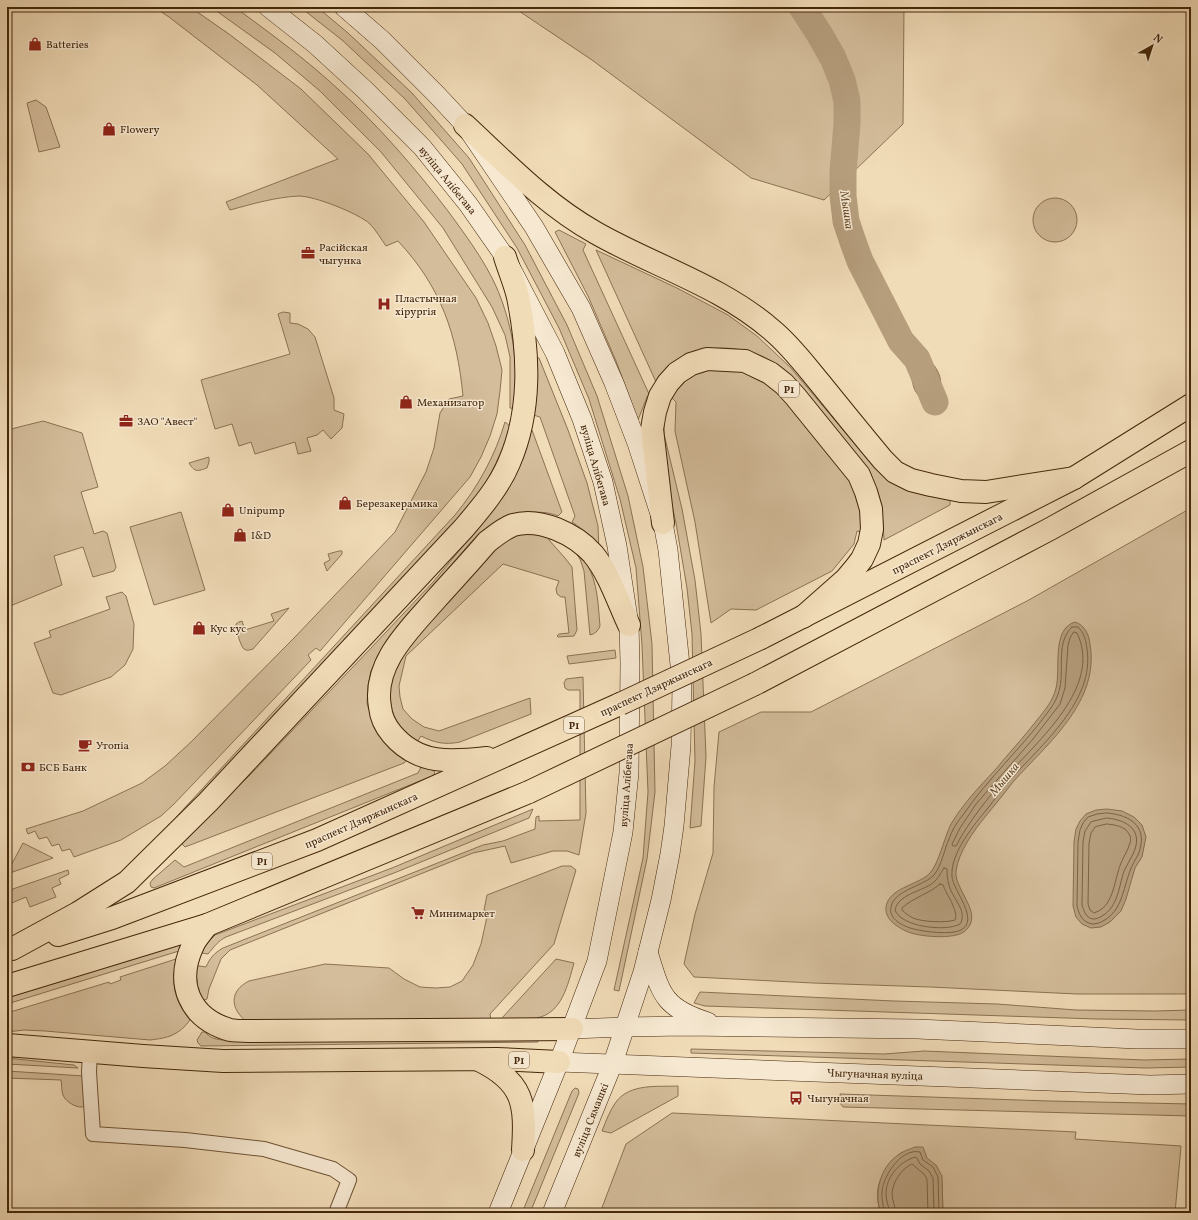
<svg xmlns="http://www.w3.org/2000/svg" width="1198" height="1220" viewBox="0 0 1198 1220" font-family="Vollkorn,serif">
<style>
.green{fill:#d4bd9b;stroke:#8c7253}
.water{fill:#b69e7d;stroke:#886e4f}
.lines{fill:none;stroke-linecap:round;stroke-linejoin:round}
.shore{stroke:#7d6244;stroke-width:1}
.river{stroke:#b69e7d;stroke-width:27}
.street-casing{stroke:#6f5436;stroke-width:16}
.secondary-casing{stroke:#44270b;stroke-width:20}
.primary-casing{stroke:#44270b;stroke-width:24}
.street{stroke:#f6e8d1;stroke-width:14}
.secondary{stroke:#f6e8d1;stroke-width:19}
.primary{stroke:#f1dcb8;stroke-width:22}
.primary-bridge-casing{stroke:#44270b;stroke-width:24;stroke-linecap:butt}
.primary-bridge{stroke:#f1dcb8;stroke-width:22}
.labels{text-anchor:middle;stroke-width:3;stroke-linejoin:round;paint-order:stroke}
.shield{fill:#f6e8d1;stroke:#796146;stroke-width:1}
.shield-label{font-size:10px;font-weight:bold;fill:#44270b}
.poi-label{font-size:11px;fill:#44270b;stroke:#f6e8d1;text-anchor:start}
.street-label{font-size:11px;fill:#44270b;stroke:#f6e8d1}
.water-label{font-size:12px;font-style:italic;fill:#664b2d;stroke:#f6e8d1}
</style>
<rect width="100%" height="100%" fill="#f1dcb8"/>
<filter id="stains"><feTurbulence type="fractalNoise" baseFrequency=".005" numOctaves="4"/><feColorMatrix values="0 0 0 0 .2 0 0 0 0 .09 0 0 0 0 .02 0 0 0 .5 -.17"/></filter>
<radialGradient id="worn" r=".72"><stop offset=".6" stop-color="#630" stop-opacity="0"/><stop offset="1" stop-color="#630" stop-opacity=".3"/></radialGradient>
<!-- green -->
<g class="green">
<path d="M 154,7 L 190,7 L 193,9 L 229,34 L 301,89 L 368,154 L 424,222 L 476,298 L 488,323 L 496,346 L 502,370 L 500,391 L 497,414 L 490,436 L 481,457 L 470,477 L 320,651 L 316,648 L 308,655 L 311,660 L 174,804 L 161,816 L 121,840 L 74,857 L 70,849 L 62,851 L 59,844 L 52,846 L 47,837 L 39,839 L 35,831 L 28,834 L 26,829 L 83,811 L 142,783 L 165,766 L 191,742 L 294,638 L 395,532 L 426,472 L 434,448 L 440,413 L 449,399 L 463,396 C 457,334 441,287 398,241 L 386,246 C 381,239 376,230 370,224 C 358,213 314,196 299,196 C 276,197 252,204 230,210 L 226,202 L 338,159 L 257,85 L 169,17 Z"/>
<path d="M 211,7 L 233,7 L 240,11 C 274,36 308,61 339,90 C 379,126 415,168 448,211 C 469,240 492,270 503,304 C 509,322 514,342 515,361 C 517,376 516,393 516,409 L 510,408 L 510,357 L 505,335 L 492,307 L 443,228 L 381,152 L 320,91 L 275,53 Z"/>
<path d="M 300,7 L 317,7 L 348,33 L 412,93 L 469,158 L 525,245 L 567,325 L 597,396 L 628,496 L 643,567 L 652,644 L 655,792 L 647,859 L 619,991 L 614,990 L 643,858 L 648,792 L 642,645 L 636,568 L 620,499 L 589,399 L 559,328 L 517,248 L 462,164 L 405,99 L 342,40 Z"/>
<path d="M 513,7 L 904,7 L 903,124 L 824,200 L 751,178 L 592,60 Z"/>
<path d="M 36,100 L 46,107 L 60,147 L 39,152 L 27,103 Z"/>
<circle cx="1055" cy="220" r="22"/>
<path d="M 559,230 L 586,244 L 583,250 L 649,394 L 647,397 L 638,420 L 616,361 L 588,296 L 555,232 Z"/>
<path d="M 596,250 L 677,288 L 728,315 L 757,336 L 790,367 L 865,456 L 908,490 L 924,495 L 950,500 L 950,505 L 884,540 C 883,520 882,504 875,486 L 754,354 C 748,352 742,350 736,349 C 715,346 689,350 672,363 C 665,367 661,376 656,382 Z"/>
<path d="M 283,312 L 290,313 L 290,323 L 298,324 L 308,329 L 315,337 L 334,398 L 334,410 L 344,414 L 342,428 L 331,439 L 323,430 L 317,435 L 307,438 L 311,451 L 298,454 L 295,442 L 255,454 L 251,442 L 239,446 L 232,424 L 215,429 L 201,380 L 290,354 L 278,314 Z"/>
<path d="M 533,356 L 539,358 L 568,430 L 587,483 L 598,526 L 599,551 C 592,537 585,531 572,522 L 575,516 L 540,417 L 533,415 Z"/>
<path d="M 702,368 L 752,372 L 783,395 L 852,480 L 863,503 L 861,532 L 857,531 L 854,544 L 832,571 L 756,610 L 731,609 L 711,623 L 695,522 L 675,431 L 676,402 L 669,395 L 673,387 Z"/>
<path d="M 664,405 L 664,434 L 682,509 L 695,580 L 701,634 L 706,757 L 701,826 L 690,828 L 695,761 L 692,634 L 687,588 L 676,523 L 659,449 Z"/>
<path d="M 43,421 L 82,433 L 98,487 L 81,492 L 94,534 L 103,531 L 107,533 L 116,567 L 114,571 L 93,577 L 83,547 L 54,556 L 62,585 L 10,606 L 7,604 L 7,430 Z"/>
<path d="M 505,422 L 510,426 C 502,454 491,474 476,499 L 186,819 L 173,822 L 179,814 L 455,515 C 478,487 495,456 505,422 Z"/>
<path d="M 531,429 L 532,430 L 562,512 L 558,516 C 537,507 503,515 485,529 C 480,532 476,537 471,542 L 392,634 L 378,655 L 371,671 L 368,686 L 367,704 L 373,721 L 407,760 L 404,763 L 185,847 L 179,841 L 248,777 L 371,648 L 434,581 L 473,534 Z"/>
<path d="M 209,457 L 209,462 L 207,468 C 198,471 195,473 189,463 Z"/>
<path d="M 1191,508 L 1191,994 L 1077,994 L 930,987 L 813,983 L 694,977 L 684,964 L 695,914 L 713,853 L 714,787 L 719,732 L 761,712 L 811,712 L 1027,601 Z"/>
<path d="M 181,512 L 205,590 L 154,605 L 130,527 Z"/>
<path d="M 515,533 L 549,535 L 549,540 L 565,558 L 572,567 L 577,630 L 574,636 L 558,637 L 557,636 L 559,634 L 569,633 L 565,597 L 561,597 L 557,594 L 556,589 L 559,581 L 503,564 L 406,656 L 399,686 L 400,697 L 403,709 L 412,719 L 424,727 L 439,731 L 530,698 L 531,714 L 460,742 C 445,745 435,743 421,736 L 417,742 L 399,729 L 387,699 L 396,659 L 486,551 Z"/>
<path d="M 571,545 C 576,551 583,557 587,564 C 598,583 598,605 600,626 C 598,631 595,634 590,635 L 584,571 L 580,559 Z"/>
<path d="M 339,551 L 342,551 L 342,554 L 327,571 L 324,563 L 330,560 L 328,554 Z"/>
<path d="M 122,592 L 126,596 L 134,624 L 133,649 L 125,665 L 111,677 L 61,695 L 53,693 L 34,643 L 51,637 L 49,631 L 110,609 L 106,597 Z"/>
<path d="M 289,608 L 253,649 C 250,650 247,651 244,649 C 241,647 235,628 236,624 C 238,622 239,622 242,621 L 245,630 L 274,621 L 271,614 Z"/>
<path d="M 615,650 L 616,658 L 569,664 L 567,656 Z"/>
<path d="M 583,677 L 586,813 L 579,855 L 567,851 L 553,851 L 511,863 L 505,846 L 473,853 L 230,950 L 221,959 L 209,989 L 207,999 L 202,1001 L 198,1000 L 193,965 L 206,967 C 210,958 214,953 223,948 L 483,845 L 503,841 L 535,829 L 536,817 L 539,816 L 539,821 L 580,820 L 580,690 L 568,690 L 565,688 L 564,683 L 566,679 Z"/>
<path d="M 422,765 L 433,770 L 435,773 L 432,776 L 154,888 L 151,887 L 150,883 L 153,879 L 175,860 L 184,867 L 418,773 Z"/>
<path d="M 533,809 L 529,818 L 394,873 L 226,937 C 218,941 214,947 208,954 L 202,953 L 205,945 L 215,935 L 392,868 Z"/>
<path d="M 23,843 L 53,858 L 7,874 L 7,873 Z"/>
<path d="M 562,866 L 571,866 L 576,870 L 554,944 L 490,1014 L 491,1020 L 247,1022 C 230,1009 229,991 249,981 L 325,964 L 389,968 L 404,979 L 420,987 L 436,988 L 450,987 L 462,981 L 473,965 L 481,944 L 488,912 L 484,910 L 487,895 Z"/>
<path d="M 68,870 L 69,874 L 59,879 L 61,884 L 52,888 L 56,897 L 30,907 L 26,897 L 7,905 L 7,891 Z"/>
<path d="M 181,942 L 182,944 L 179,951 L 7,1004 L 7,997 Z"/>
<path d="M 176,959 C 171,984 174,1000 190,1020 C 179,1035 168,1038 150,1040 L 45,1031 L 24,1030 L 7,1032 L 7,1013 L 109,982 L 110,984 L 121,980 L 120,977 Z"/>
<path d="M 556,959 L 574,963 C 568,984 562,1014 536,1018 C 525,1021 513,1021 502,1022 L 502,1018 Z"/>
<path d="M 700,992 L 894,1001 L 997,1004 L 1076,1010 L 1155,1011 L 1191,1010 L 1191,1020 L 1096,1019 L 705,1006 L 694,1003 Z"/>
<path d="M 202,1032 L 205,1032 C 210,1038 215,1039 222,1040 L 538,1037 L 538,1042 L 201,1046 L 198,1043 L 197,1040 Z"/>
<path d="M 691,1049 L 884,1054 L 924,1051 L 1144,1060 L 1191,1059 L 1191,1067 L 1146,1068 L 691,1053 Z"/>
<path d="M 7,1058 L 74,1065 L 78,1068 L 7,1064 Z"/>
<path d="M 7,1071 L 84,1076 L 88,1105 C 85,1106 83,1107 81,1107 C 75,1107 67,1102 64,1097 C 61,1092 62,1085 61,1080 L 7,1078 Z"/>
<path d="M 678,1086 L 678,1096 L 611,1133 L 602,1131 C 606,1121 610,1110 616,1102 C 630,1083 658,1087 678,1086 Z"/>
<path d="M 575,1088 L 578,1089 L 579,1093 L 530,1213 L 522,1213 L 572,1091 Z"/>
<path d="M 840,1094 L 1049,1101 L 1191,1104 L 1191,1116 L 843,1107 L 840,1103 Z"/>
<path d="M 672,1113 L 1076,1132 L 1075,1139 L 1181,1146 L 1175,1213 L 943,1213 L 942,1183 L 902,1152 C 883,1168 871,1188 881,1213 L 600,1213 L 626,1144 Z"/>
</g>
<!-- water -->
<g class="water">
<path d="M 903,340 C 909,343 911,349 917,353 C 920,356 924,356 928,359 C 937,367 945,381 938,392 L 942,399 L 932,405 L 928,398 C 911,398 913,379 910,368 C 906,359 897,354 900,342 Z"/>
<path d="M 1075,622 C 1085,625 1089,635 1090,644 C 1100,702 1047,744 1013,782 C 1004,794 994,806 985,817 C 973,832 959,851 956,871 C 954,890 985,914 965,931 C 956,940 917,937 906,931 C 895,926 882,917 887,903 C 893,887 920,884 930,873 C 939,863 944,838 951,824 C 963,804 979,787 995,770 C 1009,753 1024,737 1037,720 C 1045,710 1053,701 1056,688 C 1061,670 1051,629 1075,622 Z"/>
<path d="M 1107,809 L 1122,811 L 1134,817 L 1142,825 L 1146,837 L 1142,857 L 1135,868 L 1126,899 L 1121,911 L 1110,922 L 1101,927 L 1091,928 L 1082,924 L 1076,917 L 1073,906 L 1074,842 L 1076,829 L 1080,821 L 1086,814 L 1096,810 Z"/>
<path d="M 915,1147 L 923,1147 L 927,1158 L 936,1165 L 942,1176 L 943,1213 L 881,1213 C 873,1192 881,1163 903,1152 C 906,1150 911,1149 915,1147 Z"/>
</g>
<g class="lines">
<!-- shore -->
<g class="shore">
<path d="M 904,347 L 906,347 C 916,361 930,360 936,378 C 939,385 933,389 936,396 L 935,398 L 932,398 C 929,394 925,396 922,392 C 915,386 916,376 914,368 C 912,361 905,356 903,349 Z"/>
<path d="M 920,366 L 922,366 C 927,371 932,377 932,384 L 929,389 L 925,389 L 922,383 L 919,368 Z"/>
<path d="M 1072,627 L 1078,627 C 1084,633 1086,640 1087,649 C 1095,701 1041,745 1010,780 C 1002,789 995,799 988,808 C 974,825 950,853 952,877 C 953,890 980,920 961,930 C 951,935 925,932 914,929 C 904,927 888,919 891,907 C 894,890 924,886 934,875 C 942,865 944,850 949,839 C 952,830 957,822 963,815 C 988,778 1022,748 1048,712 C 1054,704 1058,697 1060,687 C 1064,668 1056,642 1072,627 Z"/>
<path d="M 1074,632 L 1077,633 C 1103,687 1037,741 1006,777 C 988,798 969,821 956,846 L 953,846 L 952,844 L 960,828 L 976,804 L 1033,739 L 1060,704 L 1065,688 L 1068,645 L 1070,638 Z"/>
<path d="M 1107,813 C 1132,815 1149,828 1138,855 C 1135,860 1132,865 1130,871 C 1123,889 1122,911 1103,921 C 1100,923 1096,924 1092,924 C 1082,922 1079,914 1077,906 L 1078,842 L 1080,830 L 1083,823 L 1088,817 L 1097,814 Z"/>
<path d="M 1107,818 C 1128,820 1144,831 1133,854 C 1130,860 1127,865 1124,871 C 1119,886 1118,907 1102,916 C 1099,918 1096,919 1093,919 C 1086,918 1084,911 1082,905 L 1083,842 L 1085,831 L 1091,822 Z"/>
<path d="M 1107,824 C 1115,825 1125,826 1129,834 C 1131,837 1131,840 1130,843 C 1128,850 1124,856 1121,863 C 1116,875 1115,890 1108,902 C 1105,907 1100,911 1094,913 L 1090,910 L 1088,904 L 1089,843 L 1091,833 L 1095,827 Z"/>
<path d="M 944,868 L 947,869 C 947,877 948,884 951,891 C 956,901 967,913 960,924 C 946,932 901,927 895,910 C 897,896 920,891 930,885 C 937,881 940,874 944,868 Z"/>
<path d="M 940,884 L 943,885 C 946,894 959,911 955,920 C 946,923 922,922 913,918 C 909,916 905,913 902,910 L 902,908 C 914,897 929,894 940,884 Z"/>
<path d="M 884,1213 C 884,1206 881,1199 882,1191 C 884,1175 901,1148 920,1152 L 923,1160 L 933,1167 L 938,1177 L 939,1213"/>
<path d="M 890,1213 C 889,1207 886,1201 886,1194 C 886,1177 899,1162 915,1157 L 917,1158 L 920,1164 L 929,1171 L 933,1178 L 934,1213"/>
<path d="M 896,1213 C 895,1206 892,1200 892,1193 C 893,1182 901,1169 912,1164 L 924,1174 L 927,1179 L 928,1213"/>
</g>
<!-- river -->
<path class="river" d="M 802,7 L 820,35 L 833,58 L 842,80 L 847,101 L 847,123 L 843,172 L 843,196 L 846,221 L 853,242 L 860,261 L 901,341 L 917,359 L 935,402"/>
<!-- street casing -->
<g class="street-casing">
<path id="street" d="M 90,1052 L 89,1072 L 93,1134 L 185,1140 L 264,1149 L 333,1169 L 349,1180 L 336,1213"/>
</g>
<!-- secondary casing -->
<g class="secondary-casing">
<g id="secondary">
<path d="M 268,7 L 315,44 L 365,90 L 422,147 L 468,204 L 505,257 L 555,353 L 582,419 L 603,482 L 617,546 L 629,625 L 630,663 L 629,773 L 623,832 L 597,961 L 559,1062 L 498,1213"/>
<path d="M 344,7 L 382,40 L 437,95 L 465,125 L 534,227 L 581,308 L 614,383 L 637,443 L 663,523 L 668,550 L 682,684 L 681,746 L 674,826 L 670,854 L 661,900 L 643,972 L 613,1063 L 552,1213"/>
<path d="M 648,952 C 661,994 663,1008 708,1022"/>
<path d="M 572,1029 L 625,1027 L 685,1026 L 917,1029 L 1137,1039 L 1191,1039"/>
<path d="M 559,1062 L 1150,1085 L 1191,1084"/>
</g>
</g>
<!-- primary casing -->
<g class="primary-casing">
<g id="primary">
<path d="M 465,125 C 507,164 546,205 596,233 C 654,266 722,286 773,331 C 791,346 805,365 820,383 C 841,409 862,435 883,460 L 895,472 L 911,480 L 931,485 L 961,491 L 986,492 L 1074,478"/>
<path d="M 663,523 L 652,429 L 655,412 L 660,396 L 668,383 L 677,373 L 691,364 L 707,359 L 745,361 L 770,373 L 784,384 L 795,396 L 859,475 L 866,492 L 871,509 L 872,529 L 869,544 L 862,559 L 856,567 L 846,579 L 803,617"/>
<path d="M 761,638 L 1074,478 L 1191,405"/>
<path d="M 755,684 L 1050,529 L 1191,451"/>
<path d="M 487,758 C 451,762 418,765 392,734 C 386,727 381,717 380,707 C 372,663 411,628 437,598 C 454,579 471,561 487,542 C 496,535 503,529 513,525 C 540,517 575,534 593,554 C 610,575 618,602 629,625"/>
<path d="M 207,925 C 203,931 196,938 193,945 C 175,983 189,1018 230,1030 C 236,1031 243,1031 249,1031 L 572,1029"/>
<path d="M 58,935 L 112,918 L 317,840 L 620,704"/>
<path d="M 12,949 L 78,913 L 127,882 L 208,802 L 464,528 C 481,508 499,487 509,463 C 532,410 529,352 518,297 C 515,284 509,270 505,257"/>
<path d="M 7,986 L 207,925 L 529,792"/>
<path d="M 7,1045 L 143,1056 L 223,1061 L 497,1059 L 559,1062"/>
<path d="M 479,1060 C 524,1082 526,1104 523,1150"/>
</g>
</g>
<!-- street -->
<use href="#street" class="street"/>
<!-- secondary -->
<use href="#secondary" class="secondary"/>
<!-- primary -->
<use href="#primary" class="primary"/>
<!-- primary-bridge casing -->
<g class="primary-bridge-casing">
<g id="primary-bridge">
<path d="M 620,704 L 761,638"/>
<path d="M 529,792 L 755,684"/>
</g>
</g>
<!-- primary-bridge -->
<use href="#primary-bridge" class="primary-bridge"/>
</g>
<!-- icons -->
<defs>
<g id="shop-bare" transform="scale(1.08)"><path d="M-5-2.5h2.3a2.7 3.5 0 0 1 5.4 0H5L5.5 6h-11ZM-1.5-2.5h3a1.5 2.3 0 0 0-3 0Z" fill="#8f2418" stroke="#f6e8d1" stroke-width="2.5" paint-order="stroke"/></g>
<g id="office-bare" transform="scale(1.08)"><path d="M-6-3h4V-5.5h4V-3h4V5H-6ZM-1-4.5V-3h2v-1.5ZM-6 0V1H6V0Z" fill="#8f2418" stroke="#f6e8d1" stroke-width="2.5" paint-order="stroke"/></g>
<g id="hospital-bare" transform="scale(1.08)"><path d="M-5-5h3v3.5h4V-5h3V5h-3V1.5h-4V5h-3Z" fill="#8f2418" stroke="#f6e8d1" stroke-width="2.5" paint-order="stroke"/></g>
<g id="cafe-bare" transform="scale(1.08)"><path d="M-5.5-4.5H6V0H3Q3 3.5 0 3.5H-2.5Q-5.5 3.5-5.5 0ZM3-3.2v2h1.7v-2ZM-6 4.5H4V6H-6Z" fill="#8f2418" stroke="#f6e8d1" stroke-width="2.5" paint-order="stroke"/></g>
<g id="bank-bare" transform="scale(1.08)"><path d="M-6-4H6V4H-6ZM0-2.3a2.3 2.3 0 1 0 0 4.6a2.3 2.3 0 1 0 0-4.6Z" fill="#8f2418" stroke="#f6e8d1" stroke-width="2.5" paint-order="stroke"/></g>
<g id="supermarket-bare" transform="scale(1.08)"><path d="M-6-5.5h2.5l.6 2H6L4.5 2H-2.5L-4.4-4H-6ZM-1.5 3.2a1.3 1.3 0 1 0 .1 0ZM3 3.2a1.3 1.3 0 1 0 .1 0Z" fill="#8f2418" stroke="#f6e8d1" stroke-width="2.5" paint-order="stroke"/></g>
<g id="bus-bare" transform="scale(1.08)"><path d="M-5-6H5V4H4V6H2V4H-2V6H-4V4H-5ZM-3.5-4V0h7V-4ZM-3.5 1.2v1.5H-2V1.2ZM2 1.2v1.5H3.5V1.2Z" fill="#8f2418" stroke="#f6e8d1" stroke-width="2.5" paint-order="stroke"/></g>
</defs>
<g fill-rule="evenodd">
<use href="#shop-bare" x="35" y="44"/>
<use href="#shop-bare" x="109" y="129"/>
<use href="#office-bare" x="308" y="253"/>
<use href="#hospital-bare" x="384" y="304"/>
<use href="#shop-bare" x="406" y="402"/>
<use href="#office-bare" x="126" y="421"/>
<use href="#shop-bare" x="345" y="503"/>
<use href="#shop-bare" x="228" y="510"/>
<use href="#shop-bare" x="240" y="535"/>
<use href="#shop-bare" x="199" y="628"/>
<use href="#cafe-bare" x="85" y="745"/>
<use href="#bank-bare" x="28" y="767"/>
<use href="#supermarket-bare" x="418" y="913"/>
<use href="#bus-bare" x="796" y="1098"/>
</g>
<g class="labels">
<!-- shield labels -->
<g class="shield">
<rect x="779" y="381" width="20" height="16" rx="3"/>
<rect x="564" y="717" width="20" height="16" rx="3"/>
<rect x="252" y="853" width="20" height="16" rx="3"/>
<rect x="509" y="1052" width="20" height="16" rx="3"/>
</g>
<g class="shield-label">
<text x="789" y="393">Р1</text>
<text x="574" y="729">Р1</text>
<text x="262" y="865">Р1</text>
<text x="519" y="1064">Р1</text>
</g>
<!-- poi labels -->
<g class="poi-label">
<text x="46" y="48">Batteries</text>
<text x="120" y="133">Flowery</text>
<text x="319" y="251">Расійская<tspan x="319" dy="13">чыгунка</tspan></text>
<text x="395" y="302">Пластычная<tspan x="395" dy="13">хірургія</tspan></text>
<text x="417" y="406">Механизатор</text>
<text x="137" y="425">ЗАО "Авест"</text>
<text x="356" y="507">Березакерамика</text>
<text x="239" y="514">Unipump</text>
<text x="251" y="539">I&amp;D</text>
<text x="210" y="632">Кус кус</text>
<text x="96" y="749">Утопiа</text>
<text x="39" y="771">БСБ Банк</text>
<text x="429" y="917">Минимаркет</text>
<text x="807" y="1102">Чыгуначная</text>
</g>
<!-- street labels -->
<g class="street-label">
<text transform="translate(448 180) rotate(51)" y="4">вуліца Алібегава</text>
<text transform="translate(596 465) rotate(74)" y="4">вуліца Алібегава</text>
<text transform="translate(947 543) rotate(-27)" y="4">праспект Дзяржынскага</text>
<text transform="translate(656 687) rotate(-25)" y="4">праспект Дзяржынскага</text>
<text transform="translate(626 785) rotate(-86)" y="4">вуліца Алібегава</text>
<text transform="translate(361 820) rotate(-24)" y="4">праспект Дзяржынскага</text>
<text transform="translate(875 1074) rotate(2)" y="4">Чыгуначная вуліца</text>
<text transform="translate(590 1120) rotate(-68)" y="4">вуліца Сямашкі</text>
</g>
<!-- water labels -->
<g class="water-label">
<text transform="translate(847 210) rotate(82)" y="4">Мышка</text>
<text transform="translate(1004 779) rotate(-50)" y="4">Мышка</text>
</g>
</g>
<!-- margin -->
<rect width="1198" height="1220" fill="none" stroke="#f1dcb8" stroke-width="24"/>
<rect x="8" y="8" width="1182" height="1204" fill="none" stroke="#44270b" stroke-width="2"/>
<rect x="12" y="12" width="1174" height="1196" fill="none" stroke="#44270b"/>
<!-- north arrow -->
<g transform="translate(1152 46) rotate(39)" stroke="#f6e8d1" stroke-width="3" paint-order="stroke">
<path d="M0-3L7 15L0 10L-7 15Z" fill="#44270b"/>
<text y="-6" font-size="11" font-weight="bold" text-anchor="middle" fill="#44270b">N</text>
</g>
<rect width="100%" height="100%" filter="url(#stains)"/>
<rect width="100%" height="100%" fill="url(#worn)"/>
</svg>
